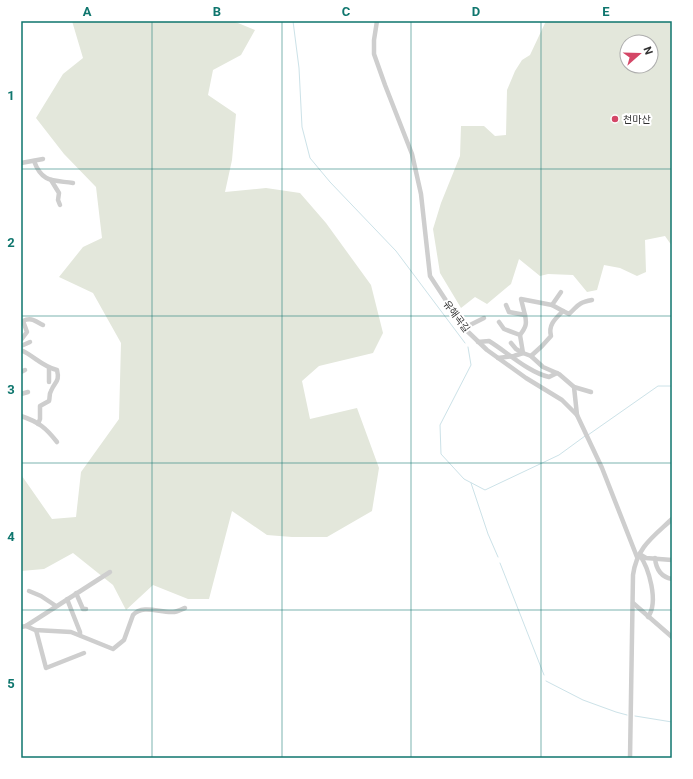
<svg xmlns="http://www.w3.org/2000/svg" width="693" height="779" viewBox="0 0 693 779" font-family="Roboto,'Noto Sans KR',sans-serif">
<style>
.green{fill:#e3e7db;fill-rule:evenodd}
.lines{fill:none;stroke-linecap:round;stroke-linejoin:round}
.stream{stroke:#cce2e8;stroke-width:1}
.minor{stroke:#cecece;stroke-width:4.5}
.grid{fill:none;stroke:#0f766e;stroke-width:1;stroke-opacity:0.55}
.poi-dot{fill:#d44767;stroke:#fff;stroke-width:1.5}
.labels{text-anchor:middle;stroke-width:4;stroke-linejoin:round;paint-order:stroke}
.poi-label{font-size:10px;fill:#313131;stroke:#fff;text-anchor:start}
.street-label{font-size:10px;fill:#313131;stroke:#fff}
.neatline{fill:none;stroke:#0f766e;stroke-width:1.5}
.grid-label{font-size:13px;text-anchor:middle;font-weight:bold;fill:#0f766e}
</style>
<rect width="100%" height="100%" fill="#fff"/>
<!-- green -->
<g class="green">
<path d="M 72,21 L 233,21 L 255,30 L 241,55 L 213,70 L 208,95 L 236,114 L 232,160 L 225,192 L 266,188 L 300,193 L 326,223 L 371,285 L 383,333 L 373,353 L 319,366 L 302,381 L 310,419 L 357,408 L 379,468 L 372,511 L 327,537 L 292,537 L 267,535 L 232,511 L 209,599 L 188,599 L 153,585 L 126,610 L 113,585 L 73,553 L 44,569 L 21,571 L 21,477 L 22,476 L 52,519 L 76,517 L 81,472 L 119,419 L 121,343 L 93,293 L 59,277 L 83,247 L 102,238 L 96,187 L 64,154 L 36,118 L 63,74 L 83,58 Z"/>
<path d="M 546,21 L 672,21 L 672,246 L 665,236 L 645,240 L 646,272 L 637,276 L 620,268 L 604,265 L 597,290 L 587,292 L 573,275 L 548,274 L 540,276 L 519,259 L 511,284 L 487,304 L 475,297 L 461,308 L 440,273 L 433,229 L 441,203 L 460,156 L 461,126 L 484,126 L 495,136 L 506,135 L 507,90 L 515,71 L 522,60 L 530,55 ZM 627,42 L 651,42 L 651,66 L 627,66 Z"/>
</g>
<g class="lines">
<!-- stream -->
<g class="stream">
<path d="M 293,21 L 299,68 L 302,127 L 310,158 L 330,182 L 396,251 L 465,343"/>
<path d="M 468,347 L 471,365 L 440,425 L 441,454 L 464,479 L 485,490 L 559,455 L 585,436"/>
<path d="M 588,435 L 658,386 L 672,386"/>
<path d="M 471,483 L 488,534 L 498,557"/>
<path d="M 500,563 L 544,675"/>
<path d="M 546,681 L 583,700 L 616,712 L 627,715"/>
<path d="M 635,716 L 672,722"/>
</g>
<!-- minor -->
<g class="minor">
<path d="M 377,21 L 374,40 L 374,54 L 385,85 L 412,154 L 421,194 L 430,276 L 464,328 L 487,350 L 526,378 L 562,400 L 577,415 L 602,468 L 637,557"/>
<path d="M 34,161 C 42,183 53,180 73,183"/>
<path d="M 21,163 L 43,159"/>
<path d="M 51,180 L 59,193 L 58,200 L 60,205"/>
<path d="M 506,305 L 509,312 L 525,315 C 527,324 526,327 520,335"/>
<path d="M 552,305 L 561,292"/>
<path d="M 525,315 L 521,299 L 552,305 L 563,311"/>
<path d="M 499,322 L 504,329 L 520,335 L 523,353"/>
<path d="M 464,328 L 484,318"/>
<path d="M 21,340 L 27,332 L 23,321 C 31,317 35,321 43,325"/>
<path d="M 478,342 L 489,341 C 507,352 528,372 549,377 L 557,373"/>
<path d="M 511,343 L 516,349 L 523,353"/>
<path d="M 21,346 L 30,342"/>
<path d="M 21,350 C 34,356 43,367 57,370 C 60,382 55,381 51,391 C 49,394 50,398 49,401 L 40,406 L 40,419 L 38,424"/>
<path d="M 531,356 L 542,346 L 551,336 C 548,325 555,319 563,311 L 569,314 C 579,305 577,303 592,300"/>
<path d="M 498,358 L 514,356 L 523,353 L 531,356 L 543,367 L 559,374 L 574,387 L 577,415"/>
<path d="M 49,368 L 49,382"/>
<path d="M 21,372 L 25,370"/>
<path d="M 574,387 L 591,392"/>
<path d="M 21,394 L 28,392"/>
<path d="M 21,416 C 39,422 46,428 57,442"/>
<path d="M 639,554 C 649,568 659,602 648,617"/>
<path d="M 641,555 L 646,558 L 672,560"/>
<path d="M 655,558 C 656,569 661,577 672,579"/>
<path d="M 29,591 L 41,596 L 56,606"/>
<path d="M 76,593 L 83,609 L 86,609"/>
<path d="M 67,599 L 80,632 L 80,635"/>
<path d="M 633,603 L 672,637"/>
<path d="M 26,626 L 35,630 L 71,632 L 113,649 L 124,640 L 133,615 C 143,604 160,613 173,612 C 177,612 182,609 185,608"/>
<path d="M 21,627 L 26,626 L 110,572"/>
<path d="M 36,630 L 46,668 L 84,653"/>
<path d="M 630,758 L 633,575 C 637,547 653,537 672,519"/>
</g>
</g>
<!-- grid -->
<path class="grid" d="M 152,21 L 152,758M 282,21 L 282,758M 411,21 L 411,758M 541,21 L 541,758M 21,169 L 672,169M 21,316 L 672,316M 21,463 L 672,463M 21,610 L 672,610"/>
<!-- markers -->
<circle class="poi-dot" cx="615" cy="119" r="4"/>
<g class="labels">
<!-- poi labels -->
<g class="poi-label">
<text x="623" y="123">천마산</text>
</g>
<!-- street labels -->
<g class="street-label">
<text transform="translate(457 316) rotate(53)" y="4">유해곡길</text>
</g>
</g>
<!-- border -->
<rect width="693" height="779" fill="none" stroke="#ffffff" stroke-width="44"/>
<!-- north arrow -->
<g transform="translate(639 54) rotate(70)"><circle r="19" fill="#ffffff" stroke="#adadad"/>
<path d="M0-3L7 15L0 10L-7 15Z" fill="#d44767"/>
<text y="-6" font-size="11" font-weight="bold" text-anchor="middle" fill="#313131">N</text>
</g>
<rect x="22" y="22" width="649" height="735" class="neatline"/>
<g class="grid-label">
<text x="87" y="16">A</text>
<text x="217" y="16">B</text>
<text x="346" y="16">C</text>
<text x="476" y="16">D</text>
<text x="606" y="16">E</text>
<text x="11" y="100">1</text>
<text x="11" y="247">2</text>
<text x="11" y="394">3</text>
<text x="11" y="541">4</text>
<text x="11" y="688">5</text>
</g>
</svg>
